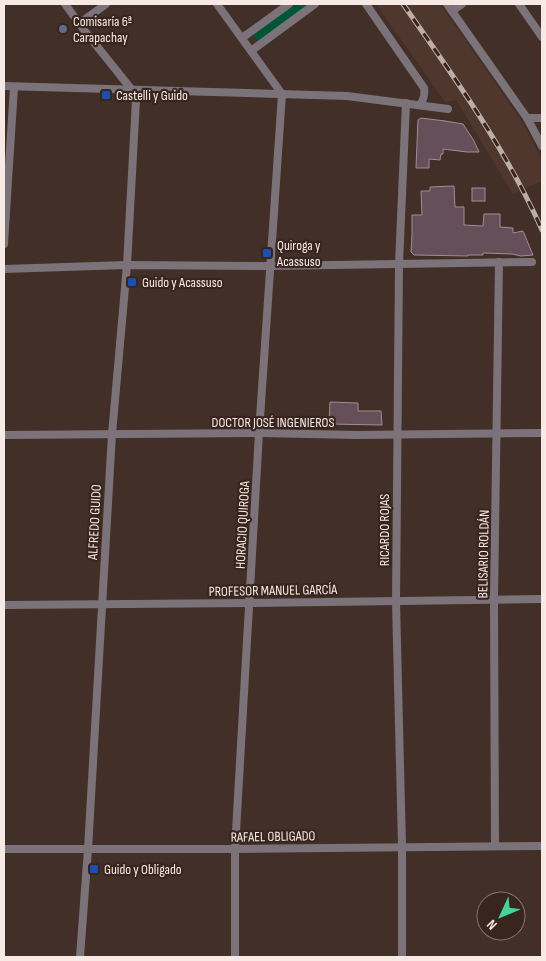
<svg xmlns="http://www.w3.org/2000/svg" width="546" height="961" viewBox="0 0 546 961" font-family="'Sofia Sans Condensed',sans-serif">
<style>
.built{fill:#50372d}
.green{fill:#005537}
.building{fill:#654f58;stroke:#a48c96}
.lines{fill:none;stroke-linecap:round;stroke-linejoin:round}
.street{stroke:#7b7379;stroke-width:8}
.rail-casing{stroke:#bcada7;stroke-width:5}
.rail{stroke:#38251e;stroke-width:3;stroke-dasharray:9;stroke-linecap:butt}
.service-dot{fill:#5c6f8a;stroke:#38251e;stroke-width:2}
.transit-dot{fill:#1a4fb4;stroke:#38251e;stroke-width:2}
.labels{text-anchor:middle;stroke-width:4.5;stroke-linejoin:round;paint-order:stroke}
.poi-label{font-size:14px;fill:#f7eae5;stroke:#38251e;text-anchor:start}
.street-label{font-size:14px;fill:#f7eae5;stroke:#38251e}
</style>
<rect width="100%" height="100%" fill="#422f27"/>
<!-- built -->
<path class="built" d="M 376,4 L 440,4 L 521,120 L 542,160 L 542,181 L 513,194 L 456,100 L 445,102 Z"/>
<!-- green -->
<path class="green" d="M 294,4 L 310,4 L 258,42 L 252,34 Z"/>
<!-- building -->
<g class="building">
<path d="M 421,118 L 445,121 L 463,124 L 474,141 L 479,152 L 467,152 L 443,149 L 443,154 L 441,154 L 440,160 L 429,159 L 429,168 L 416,168 L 418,120 Z"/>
<path d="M 454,186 L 455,207 L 464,207 L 464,225 L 483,226 L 484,214 L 500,214 L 500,227 L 513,228 L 513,233 L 523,231 L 533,255 L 521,256 L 512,254 L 483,253 L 483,255 L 468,255 L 468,256 L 414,255 L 411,252 L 412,235 L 412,215 L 422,215 L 421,191 L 430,191 L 430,187 Z"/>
<rect x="472" y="188" width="13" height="13"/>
<path d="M 330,402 L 358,403 L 358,411 L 381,411 L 382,425 L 329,424 Z"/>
</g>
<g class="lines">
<!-- street -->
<g class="street">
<path d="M 65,4 L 84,30 L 132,90 L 136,100 L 127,265 L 112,434 L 88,849 L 80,957"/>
<path d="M 217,4 L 282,94"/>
<path d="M 366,4 L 424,88 C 425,95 424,99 420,105"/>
<path d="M 447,4 L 527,118 L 542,146"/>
<path d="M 519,4 L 542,37"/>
<path d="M 452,11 L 462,4"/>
<path d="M 80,23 L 106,4"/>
<path d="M 242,38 L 289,4"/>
<path d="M 251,51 L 315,4"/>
<path d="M 4,86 L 347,96 L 448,109"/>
<path d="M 527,118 L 542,118"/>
<path d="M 4,244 L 14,87"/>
<path d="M 4,269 L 127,265 L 270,266 L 532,262"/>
<path d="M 4,435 L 259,433 L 357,435 L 542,433"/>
<path d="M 4,605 L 250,603 L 542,599"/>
<path d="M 495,846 L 494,599 L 499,262"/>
<path d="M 4,849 L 235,849 L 542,846"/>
<path d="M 235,957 L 235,849 L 259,433 L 282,94"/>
<path d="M 402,957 L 402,846 L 396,602 L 399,264 L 406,103"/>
</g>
<!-- rail casing -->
<g class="rail-casing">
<path id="rail" d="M 403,4 C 454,77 506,149 542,230"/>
</g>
<!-- rail -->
<use href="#rail" class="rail"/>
</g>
<!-- markers -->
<circle class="service-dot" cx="63" cy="29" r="5"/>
<g class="transit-dot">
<rect x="101" y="90" width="10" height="10" rx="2.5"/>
<rect x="262" y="248" width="10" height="10" rx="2.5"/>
<rect x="127" y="277" width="10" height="10" rx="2.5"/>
<rect x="89" y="864" width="10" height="10" rx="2.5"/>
</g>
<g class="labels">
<!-- poi labels -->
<g class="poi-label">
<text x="73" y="26">Comisaría 6ª<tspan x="73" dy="16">Carapachay</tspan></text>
<text x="116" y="100">Castelli y Guido</text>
<text x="277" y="250">Quiroga y<tspan x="277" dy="16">Acassuso</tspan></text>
<text x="142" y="287">Guido y Acassuso</text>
<text x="104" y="874">Guido y Obligado</text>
</g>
<!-- street labels -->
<g class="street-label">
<text x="273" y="427">DOCTOR JOSÉ INGENIEROS</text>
<text transform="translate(94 522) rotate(-87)" y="5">ALFREDO GUIDO</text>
<text transform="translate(242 525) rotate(-87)" y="5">HORACIO QUIROGA</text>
<text transform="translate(384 530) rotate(-90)" y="5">RICARDO ROJAS</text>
<text transform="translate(483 554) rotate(-89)" y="5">BELISARIO ROLDÁN</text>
<text transform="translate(273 590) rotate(-1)" y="5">PROFESOR MANUEL GARCÍA</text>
<text transform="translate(273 836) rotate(-1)" y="5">RAFAEL OBLIGADO</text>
</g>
</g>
<!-- border -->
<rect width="546" height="961" fill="none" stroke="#f7eae5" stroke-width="10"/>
<!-- north arrow -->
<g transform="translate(501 916) rotate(226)"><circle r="24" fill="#38251e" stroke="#84746e"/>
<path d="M0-4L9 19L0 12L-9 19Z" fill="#46d49e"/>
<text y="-8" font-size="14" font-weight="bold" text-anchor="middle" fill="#f7eae5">N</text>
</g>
</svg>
